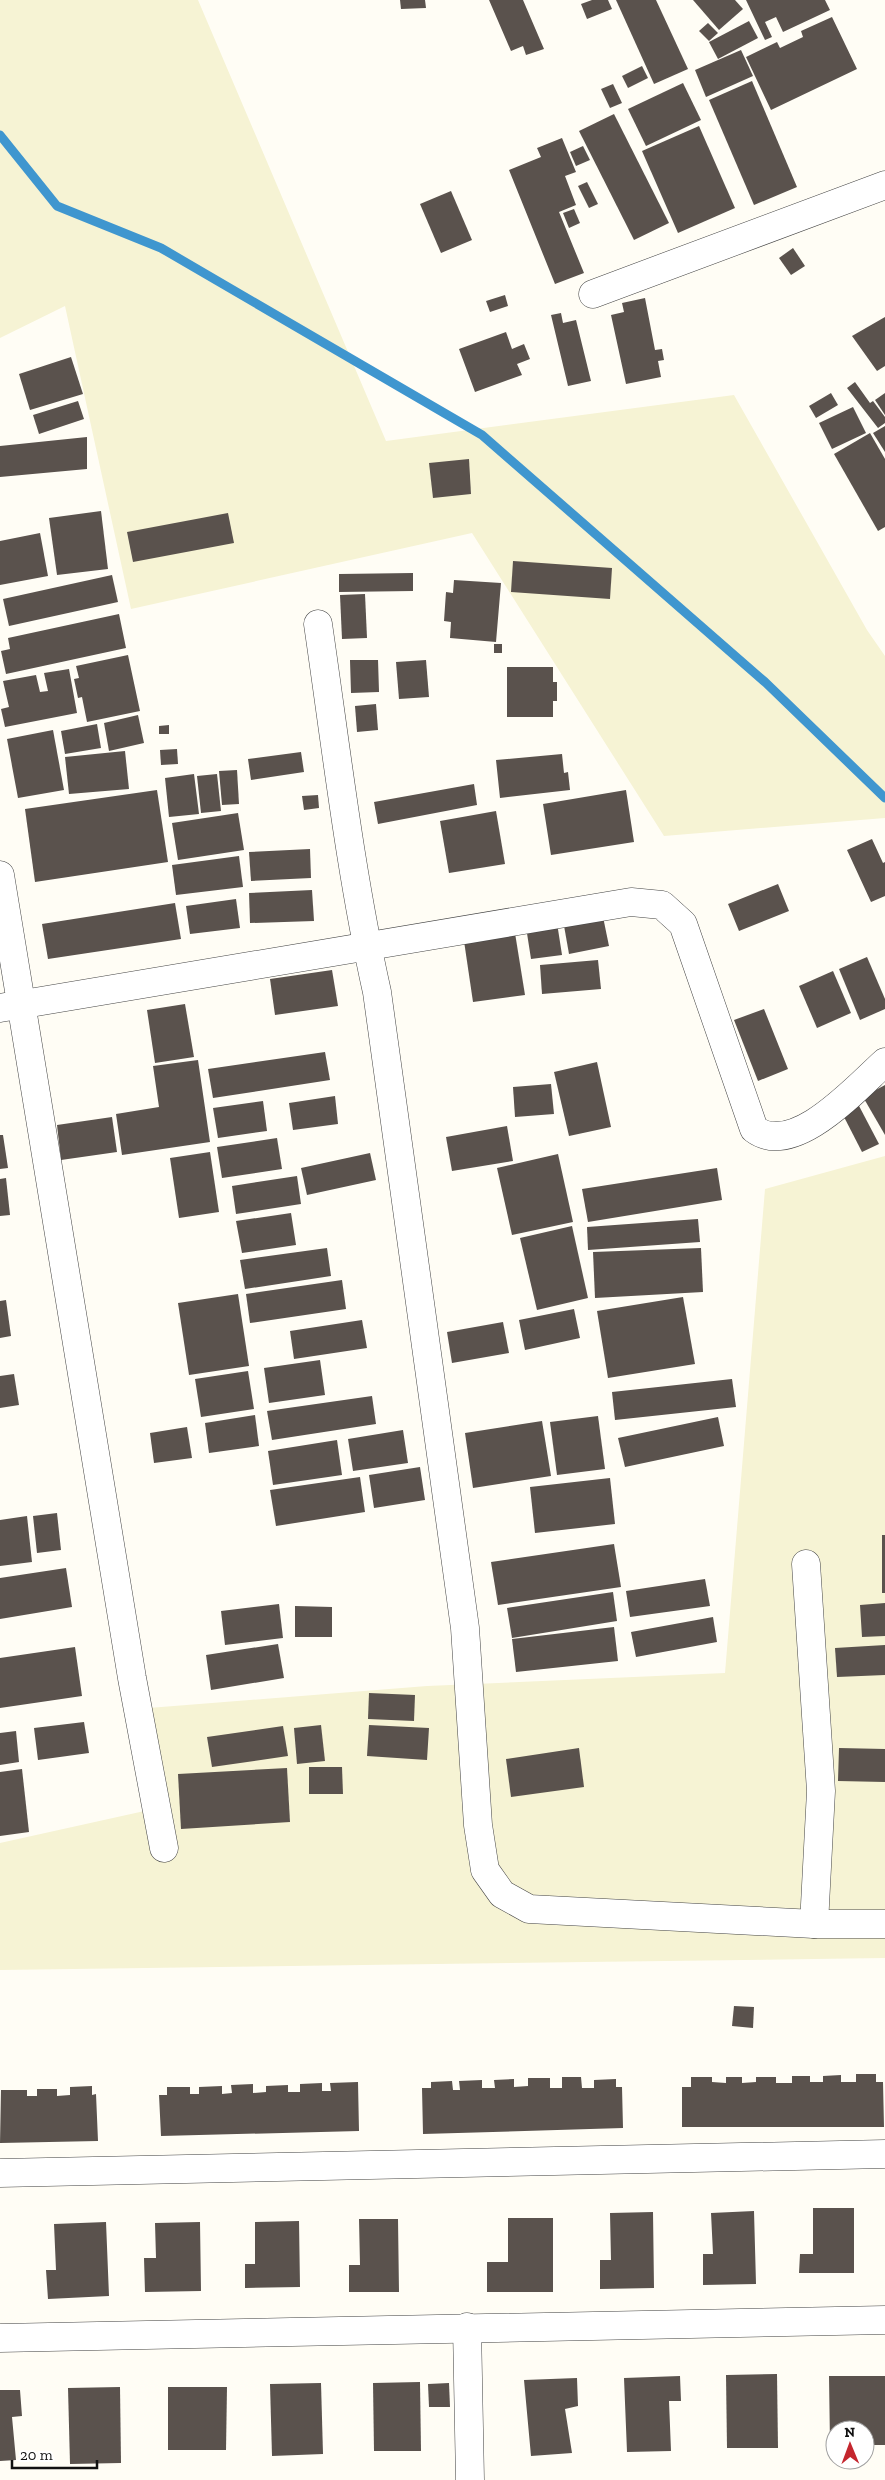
<svg xmlns="http://www.w3.org/2000/svg" width="885" height="2480" viewBox="0 0 885 2480" font-family="'Zilla Slab',serif">
<style>
.farmland{fill:#f6f3d4}
.lines{fill:none;stroke-linecap:round;stroke-linejoin:round}
.stream{stroke:#3f96cf;stroke-width:9}
.building{fill:#5a524d}
.minor-casing{stroke:#444;stroke-width:29}
.minor{stroke:#fff;stroke-width:28}
</style>
<rect width="100%" height="100%" fill="#fffdf5"/>
<!-- farmland -->
<g class="farmland">
<path d="M 0,0 L 198,0 L 386,441 L 734,395 L 867,630 L 885,656 L 885,818 L 664,836 L 472,533 L 131,609 L 65,306 L 0,338 Z"/>
<path d="M 885,1156 L 885,1958 L 0,1970 L 0,1843 L 158,1808 L 136,1709 L 427,1686 L 725,1673 L 765,1189 Z"/>
</g>
<g class="lines">
<!-- stream -->
<path class="stream" d="M 0,135 L 57,206 L 161,248 L 482,435 L 765,682 L 885,798"/>
</g>
<!-- building -->
<g class="building">
<path d="M 400,0 L 425,0 L 426,8 L 401,9 Z"/>
<path d="M 489,0 L 523,0 L 544,49 L 526,55 L 523,46 L 511,51 Z"/>
<path d="M 592,0 L 608,0 L 612,9 L 587,19 L 581,4 Z"/>
<path d="M 616,0 L 656,0 L 688,69 L 654,84 Z"/>
<path d="M 693,0 L 735,0 L 743,9 L 719,30 Z"/>
<path d="M 746,0 L 825,0 L 830,10 L 783,32 L 776,17 L 765,22 L 772,37 L 765,40 Z"/>
<path d="M 832,17 L 857,69 L 771,110 L 746,57 L 777,42 L 780,48 L 803,37 L 801,31 Z"/>
<path d="M 749,21 L 758,38 L 718,59 L 709,42 Z"/>
<path d="M 708,23 L 718,33 L 709,41 L 699,31 Z"/>
<path d="M 741,50 L 753,76 L 706,97 L 695,70 Z"/>
<path d="M 642,66 L 648,78 L 628,88 L 622,76 Z"/>
<path d="M 752,81 L 797,187 L 754,205 L 709,100 Z"/>
<path d="M 683,83 L 701,120 L 646,146 L 628,109 Z"/>
<path d="M 613,84 L 622,103 L 610,108 L 601,89 Z"/>
<path d="M 614,114 L 669,223 L 634,240 L 579,131 Z"/>
<path d="M 699,126 L 735,208 L 678,233 L 642,151 Z"/>
<path d="M 562,138 L 576,172 L 565,176 L 576,205 L 559,212 L 584,273 L 555,284 L 509,170 L 541,157 L 537,148 Z"/>
<path d="M 583,146 L 590,160 L 576,166 L 570,152 Z"/>
<path d="M 587,182 L 598,204 L 589,208 L 578,186 Z"/>
<path d="M 451,191 L 472,240 L 441,253 L 420,204 Z"/>
<path d="M 574,209 L 580,223 L 569,228 L 563,213 Z"/>
<path d="M 793,248 L 805,266 L 791,275 L 779,258 Z"/>
<path d="M 505,295 L 508,306 L 490,312 L 486,301 Z"/>
<path d="M 645,298 L 655,350 L 662,349 L 664,360 L 658,361 L 661,377 L 626,384 L 611,315 L 624,312 L 622,303 Z"/>
<path d="M 561,313 L 563,323 L 576,320 L 591,381 L 568,386 L 551,315 Z"/>
<path d="M 885,317 L 885,366 L 877,371 L 852,336 Z"/>
<path d="M 506,332 L 512,349 L 524,344 L 530,359 L 517,364 L 522,375 L 475,392 L 459,349 Z"/>
<path d="M 71,357 L 83,394 L 30,410 L 19,374 Z"/>
<path d="M 855,382 L 870,403 L 873,401 L 885,417 L 885,423 L 878,428 L 847,388 Z"/>
<path d="M 831,393 L 838,405 L 816,418 L 809,406 Z"/>
<path d="M 885,393 L 885,415 L 875,400 Z"/>
<path d="M 78,401 L 84,419 L 39,434 L 33,415 Z"/>
<path d="M 853,407 L 866,433 L 832,449 L 819,423 Z"/>
<path d="M 885,426 L 885,452 L 873,433 Z"/>
<path d="M 870,433 L 885,459 L 885,527 L 878,531 L 834,454 Z"/>
<path d="M 87,437 L 87,469 L 0,477 L 0,446 Z"/>
<path d="M 469,459 L 471,494 L 433,498 L 429,463 Z"/>
<path d="M 101,511 L 108,569 L 57,575 L 49,518 Z"/>
<path d="M 228,513 L 234,543 L 133,562 L 127,532 Z"/>
<path d="M 40,533 L 48,576 L 0,585 L 0,541 Z"/>
<path d="M 513,561 L 612,568 L 610,599 L 511,592 Z"/>
<path d="M 413,573 L 413,591 L 339,592 L 339,574 Z"/>
<path d="M 112,575 L 118,602 L 9,626 L 3,599 Z"/>
<path d="M 454,580 L 501,583 L 496,642 L 450,638 L 451,622 L 444,621 L 446,592 L 453,593 Z"/>
<path d="M 365,594 L 367,638 L 342,639 L 340,595 Z"/>
<path d="M 119,614 L 126,648 L 6,674 L 1,651 L 10,649 L 8,638 Z"/>
<rect x="494" y="644" width="8" height="9"/>
<path d="M 128,655 L 140,711 L 87,722 L 82,697 L 78,698 L 74,679 L 79,678 L 76,666 Z"/>
<path d="M 350,660 L 378,660 L 379,692 L 351,693 Z"/>
<path d="M 426,660 L 429,697 L 399,699 L 396,662 Z"/>
<path d="M 507,667 L 553,667 L 553,682 L 557,682 L 557,701 L 553,701 L 553,717 L 507,717 Z"/>
<path d="M 69,669 L 77,713 L 5,727 L 1,709 L 9,707 L 3,681 L 36,675 L 40,692 L 48,691 L 44,673 Z"/>
<path d="M 376,704 L 378,730 L 357,732 L 355,706 Z"/>
<path d="M 138,715 L 144,743 L 109,751 L 104,723 Z"/>
<path d="M 97,724 L 101,748 L 65,754 L 61,731 Z"/>
<path d="M 169,725 L 169,734 L 159,734 L 159,726 Z"/>
<path d="M 53,730 L 64,790 L 18,798 L 7,739 Z"/>
<path d="M 177,749 L 178,764 L 161,765 L 160,750 Z"/>
<path d="M 125,751 L 129,789 L 69,794 L 65,757 Z"/>
<path d="M 301,752 L 304,772 L 251,780 L 248,759 Z"/>
<path d="M 562,754 L 564,773 L 568,772 L 570,790 L 500,798 L 496,760 Z"/>
<path d="M 237,770 L 239,804 L 222,805 L 219,771 Z"/>
<path d="M 194,774 L 199,814 L 169,817 L 165,778 Z"/>
<path d="M 217,774 L 221,811 L 201,813 L 197,776 Z"/>
<path d="M 474,784 L 477,805 L 378,824 L 374,802 Z"/>
<path d="M 157,790 L 168,862 L 35,882 L 25,809 Z"/>
<path d="M 626,790 L 634,842 L 551,855 L 543,804 Z"/>
<path d="M 318,795 L 319,808 L 304,810 L 302,796 Z"/>
<path d="M 496,811 L 505,864 L 449,873 L 440,821 Z"/>
<path d="M 238,813 L 244,850 L 178,860 L 172,823 Z"/>
<path d="M 872,839 L 883,863 L 885,862 L 885,896 L 871,902 L 847,850 Z"/>
<path d="M 310,849 L 311,878 L 251,881 L 249,852 Z"/>
<path d="M 239,856 L 243,887 L 176,895 L 172,865 Z"/>
<path d="M 778,884 L 789,911 L 739,931 L 728,904 Z"/>
<path d="M 312,890 L 314,921 L 250,923 L 249,893 Z"/>
<path d="M 236,899 L 240,928 L 190,934 L 186,906 Z"/>
<path d="M 175,903 L 181,939 L 48,959 L 42,924 Z"/>
<path d="M 602,912 L 609,946 L 569,954 L 563,920 Z"/>
<path d="M 557,923 L 562,955 L 531,959 L 526,927 Z"/>
<path d="M 515,933 L 525,995 L 473,1002 L 464,941 Z"/>
<path d="M 867,957 L 885,999 L 885,1009 L 860,1020 L 839,969 Z"/>
<path d="M 598,960 L 601,989 L 542,994 L 540,965 Z"/>
<path d="M 332,970 L 338,1006 L 275,1015 L 270,979 Z"/>
<path d="M 833,971 L 851,1013 L 817,1028 L 799,986 Z"/>
<path d="M 185,1004 L 194,1057 L 155,1063 L 147,1010 Z"/>
<path d="M 764,1009 L 788,1069 L 758,1081 L 734,1020 Z"/>
<path d="M 325,1052 L 330,1080 L 213,1098 L 208,1069 Z"/>
<path d="M 198,1060 L 210,1142 L 122,1155 L 116,1114 L 159,1107 L 153,1066 Z"/>
<path d="M 597,1062 L 611,1127 L 569,1136 L 554,1072 Z"/>
<path d="M 551,1084 L 554,1114 L 515,1117 L 513,1087 Z"/>
<path d="M 885,1085 L 885,1135 L 863,1097 Z"/>
<path d="M 335,1096 L 338,1124 L 293,1130 L 289,1103 Z"/>
<path d="M 263,1101 L 267,1131 L 218,1138 L 213,1108 Z"/>
<path d="M 858,1104 L 879,1144 L 862,1152 L 842,1113 Z"/>
<path d="M 112,1117 L 117,1152 L 61,1160 L 57,1125 Z"/>
<path d="M 507,1126 L 513,1161 L 452,1171 L 446,1137 Z"/>
<path d="M 0,1135 L 3,1135 L 8,1168 L 0,1169 Z"/>
<path d="M 277,1138 L 282,1169 L 222,1178 L 217,1147 Z"/>
<path d="M 210,1152 L 219,1212 L 179,1218 L 170,1158 Z"/>
<path d="M 370,1153 L 376,1180 L 307,1195 L 301,1168 Z"/>
<path d="M 558,1154 L 573,1222 L 512,1235 L 497,1168 Z"/>
<path d="M 717,1168 L 722,1200 L 588,1222 L 582,1189 Z"/>
<path d="M 297,1176 L 301,1204 L 236,1214 L 232,1186 Z"/>
<path d="M 6,1178 L 10,1215 L 0,1216 L 0,1179 Z"/>
<path d="M 291,1213 L 296,1245 L 242,1253 L 236,1221 Z"/>
<path d="M 698,1219 L 700,1242 L 588,1250 L 587,1227 Z"/>
<path d="M 572,1226 L 588,1298 L 537,1310 L 520,1238 Z"/>
<path d="M 327,1248 L 331,1276 L 245,1289 L 240,1260 Z"/>
<path d="M 701,1248 L 703,1292 L 595,1298 L 593,1252 Z"/>
<path d="M 342,1280 L 346,1309 L 250,1323 L 246,1294 Z"/>
<path d="M 238,1294 L 249,1366 L 189,1375 L 178,1303 Z"/>
<path d="M 683,1297 L 695,1364 L 608,1378 L 597,1311 Z"/>
<path d="M 6,1300 L 11,1336 L 0,1338 L 0,1301 Z"/>
<path d="M 574,1309 L 580,1338 L 525,1350 L 519,1320 Z"/>
<path d="M 362,1320 L 367,1348 L 294,1359 L 290,1331 Z"/>
<path d="M 503,1322 L 509,1353 L 452,1363 L 447,1332 Z"/>
<path d="M 320,1360 L 325,1395 L 269,1403 L 264,1368 Z"/>
<path d="M 248,1371 L 254,1409 L 201,1417 L 195,1379 Z"/>
<path d="M 14,1374 L 19,1405 L 0,1408 L 0,1376 Z"/>
<path d="M 732,1379 L 736,1407 L 615,1420 L 612,1392 Z"/>
<path d="M 372,1396 L 376,1424 L 272,1440 L 267,1411 Z"/>
<path d="M 255,1415 L 259,1446 L 209,1453 L 205,1423 Z"/>
<path d="M 598,1416 L 605,1469 L 557,1475 L 550,1422 Z"/>
<path d="M 718,1417 L 724,1446 L 625,1467 L 618,1438 Z"/>
<path d="M 542,1421 L 551,1476 L 473,1488 L 465,1433 Z"/>
<path d="M 187,1427 L 192,1458 L 154,1463 L 150,1433 Z"/>
<path d="M 403,1430 L 408,1463 L 353,1471 L 348,1439 Z"/>
<path d="M 337,1440 L 342,1475 L 273,1485 L 268,1451 Z"/>
<path d="M 420,1467 L 425,1500 L 374,1508 L 369,1475 Z"/>
<path d="M 360,1477 L 365,1512 L 276,1526 L 270,1490 Z"/>
<path d="M 610,1478 L 615,1524 L 535,1533 L 530,1487 Z"/>
<path d="M 57,1513 L 61,1550 L 37,1553 L 33,1516 Z"/>
<path d="M 27,1516 L 32,1562 L 0,1566 L 0,1520 Z"/>
<rect x="882" y="1535" width="3" height="58"/>
<path d="M 614,1544 L 621,1587 L 498,1605 L 491,1562 Z"/>
<path d="M 66,1568 L 72,1607 L 0,1619 L 0,1578 Z"/>
<path d="M 705,1579 L 710,1606 L 630,1617 L 626,1591 Z"/>
<path d="M 613,1592 L 617,1621 L 512,1638 L 507,1608 Z"/>
<path d="M 885,1603 L 885,1636 L 862,1637 L 860,1605 Z"/>
<path d="M 279,1604 L 283,1638 L 225,1645 L 221,1611 Z"/>
<path d="M 295,1606 L 332,1607 L 332,1637 L 295,1637 Z"/>
<path d="M 713,1617 L 717,1642 L 636,1657 L 631,1632 Z"/>
<path d="M 614,1627 L 618,1661 L 516,1672 L 512,1639 Z"/>
<path d="M 278,1644 L 284,1678 L 211,1690 L 206,1655 Z"/>
<path d="M 885,1645 L 885,1675 L 837,1677 L 835,1648 Z"/>
<path d="M 75,1647 L 82,1696 L 0,1708 L 0,1658 Z"/>
<path d="M 369,1693 L 415,1695 L 414,1721 L 368,1719 Z"/>
<path d="M 84,1722 L 89,1753 L 38,1760 L 34,1728 Z"/>
<path d="M 321,1725 L 325,1761 L 297,1764 L 294,1728 Z"/>
<path d="M 369,1725 L 429,1728 L 427,1760 L 367,1756 Z"/>
<path d="M 283,1726 L 288,1756 L 212,1767 L 207,1737 Z"/>
<path d="M 16,1731 L 19,1762 L 0,1765 L 0,1733 Z"/>
<path d="M 579,1748 L 584,1787 L 511,1797 L 506,1759 Z"/>
<path d="M 839,1748 L 885,1749 L 885,1782 L 838,1781 Z"/>
<path d="M 309,1767 L 342,1767 L 343,1794 L 309,1794 Z"/>
<path d="M 287,1768 L 290,1822 L 181,1829 L 178,1774 Z"/>
<path d="M 22,1769 L 29,1832 L 0,1836 L 0,1772 Z"/>
<path d="M 734,2006 L 754,2007 L 753,2028 L 732,2026 Z"/>
<path d="M 856,2074 L 876,2074 L 876,2082 L 883,2082 L 884,2127 L 682,2127 L 682,2087 L 691,2087 L 691,2077 L 712,2077 L 712,2082 L 726,2083 L 726,2077 L 742,2077 L 742,2083 L 756,2082 L 756,2077 L 776,2077 L 776,2083 L 792,2083 L 792,2076 L 810,2076 L 810,2082 L 823,2082 L 823,2076 L 841,2075 L 841,2082 L 856,2082 Z"/>
<path d="M 562,2077 L 581,2077 L 582,2088 L 594,2088 L 594,2080 L 616,2079 L 616,2087 L 622,2087 L 623,2128 L 423,2134 L 422,2088 L 431,2088 L 431,2082 L 452,2081 L 453,2090 L 460,2090 L 459,2081 L 482,2080 L 482,2088 L 495,2088 L 494,2080 L 514,2079 L 514,2087 L 528,2086 L 528,2078 L 550,2078 L 550,2088 L 562,2088 Z"/>
<path d="M 358,2082 L 359,2131 L 161,2136 L 159,2095 L 167,2095 L 167,2087 L 190,2087 L 190,2094 L 199,2094 L 199,2087 L 222,2086 L 222,2094 L 232,2093 L 231,2085 L 253,2084 L 253,2093 L 266,2092 L 266,2086 L 288,2085 L 288,2092 L 300,2092 L 300,2084 L 322,2083 L 322,2091 L 331,2091 L 330,2083 Z"/>
<path d="M 92,2086 L 92,2095 L 96,2094 L 98,2141 L 0,2143 L 1,2090 L 27,2090 L 27,2096 L 37,2096 L 37,2089 L 57,2089 L 57,2096 L 70,2095 L 70,2087 Z"/>
<path d="M 813,2208 L 854,2208 L 854,2273 L 799,2273 L 800,2254 L 813,2254 Z"/>
<path d="M 754,2211 L 756,2284 L 703,2285 L 703,2254 L 713,2254 L 711,2213 Z"/>
<path d="M 653,2212 L 654,2288 L 600,2289 L 600,2260 L 611,2260 L 610,2213 Z"/>
<path d="M 508,2218 L 553,2218 L 553,2292 L 487,2292 L 487,2262 L 508,2262 Z"/>
<path d="M 359,2219 L 398,2219 L 399,2292 L 349,2292 L 349,2265 L 360,2265 Z"/>
<path d="M 299,2221 L 300,2287 L 245,2288 L 245,2264 L 255,2264 L 255,2222 Z"/>
<path d="M 106,2222 L 109,2296 L 48,2299 L 46,2270 L 56,2270 L 54,2224 Z"/>
<path d="M 200,2222 L 201,2291 L 145,2292 L 144,2258 L 156,2258 L 155,2223 Z"/>
<path d="M 777,2374 L 778,2448 L 727,2448 L 726,2375 Z"/>
<path d="M 680,2376 L 681,2401 L 669,2401 L 671,2451 L 627,2452 L 624,2378 Z"/>
<path d="M 829,2376 L 885,2376 L 885,2445 L 865,2445 L 865,2430 L 835,2430 L 835,2445 L 830,2445 Z"/>
<path d="M 577,2378 L 578,2406 L 565,2409 L 572,2453 L 531,2456 L 524,2380 Z"/>
<path d="M 420,2382 L 421,2451 L 374,2451 L 373,2383 Z"/>
<path d="M 321,2383 L 323,2454 L 272,2456 L 270,2384 Z"/>
<path d="M 449,2383 L 450,2407 L 429,2407 L 428,2384 Z"/>
<path d="M 120,2387 L 121,2463 L 70,2464 L 68,2388 Z"/>
<path d="M 168,2387 L 227,2387 L 226,2450 L 168,2450 Z"/>
<path d="M 0,2390 L 20,2390 L 22,2416 L 12,2417 L 16,2460 L 0,2461 Z"/>
</g>
<g class="lines">
<!-- minor casing -->
<g class="minor-casing">
<g id="minor">
<path d="M 593,294 L 885,185"/>
<path d="M 318,624 C 336,747 350,871 377,992 L 465,1628 L 478,1825 L 485,1870 L 502,1894 L 529,1909 L 814,1924 L 885,1924"/>
<path d="M 0,875 L 132,1678 L 164,1848"/>
<path d="M 0,1008 L 631,902 L 662,905 L 683,924 L 754,1129 C 794,1159 857,1087 885,1062"/>
<path d="M 806,1564 L 821,1791 L 814,1924"/>
<path d="M 0,2173 L 885,2154"/>
<path d="M 467,2327 L 470,2480"/>
<path d="M 0,2338 L 885,2320"/>
</g>
</g>
<!-- minor -->
<use href="#minor" class="minor"/>
</g>
<!-- north arrow -->
<g transform="translate(850 2445) rotate(359)"><circle r="24" fill="#ffffff" stroke="#a0a0a0"/>
<path d="M0-4L9 19L0 12L-9 19Z" fill="#c4262e"/>
<text y="-8" font-size="14" font-weight="bold" text-anchor="middle" fill="#111111">N</text>
</g>
<!-- scale -->
<path d="M12 2460v8h85v-8" fill="none" stroke="#111111" stroke-width="2.5"/>
<text x="20" y="2460" font-size="15" fill="#111111" stroke="#ffffff" stroke-width="4" paint-order="stroke">20 m</text>
</svg>
